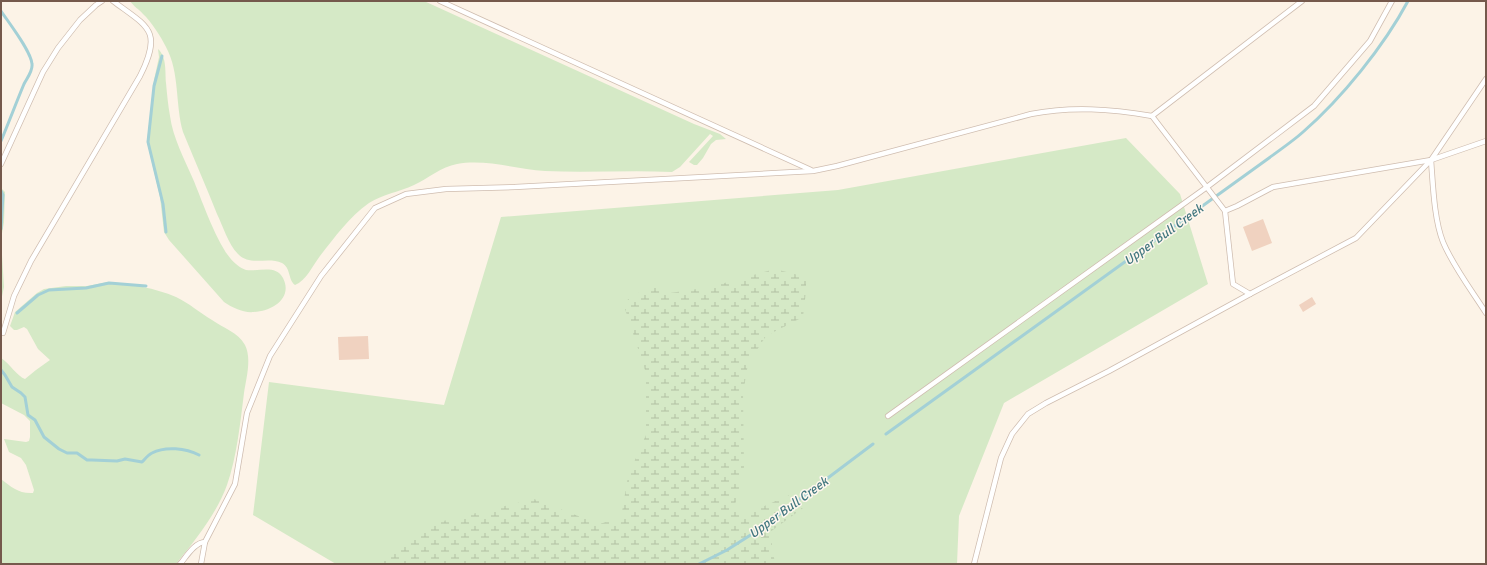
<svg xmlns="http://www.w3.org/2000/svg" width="1487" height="565" viewBox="0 0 1487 565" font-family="Signika,sans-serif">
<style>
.grass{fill:#d5e9c6}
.wetland{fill:url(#wetland-marsh)}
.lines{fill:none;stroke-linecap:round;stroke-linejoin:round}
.stream{stroke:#a3d0d6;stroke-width:3}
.building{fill:#f0d2c0}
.service-casing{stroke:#cfbdb0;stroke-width:6}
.service{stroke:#fff;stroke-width:4.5}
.labels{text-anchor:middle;stroke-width:3;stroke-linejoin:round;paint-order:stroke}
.water-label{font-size:13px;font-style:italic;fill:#437880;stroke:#fef7ee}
</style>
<defs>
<pattern id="wetland-marsh" width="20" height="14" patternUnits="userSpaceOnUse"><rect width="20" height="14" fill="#d5e9c6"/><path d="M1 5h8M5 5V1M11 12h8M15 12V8" fill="none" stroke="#b1c0a3"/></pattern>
</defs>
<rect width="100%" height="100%" fill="#fcf3e7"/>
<!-- grass -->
<g class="grass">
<path d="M 130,1 L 424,1 L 694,124 L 720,134 L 726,139 L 716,140 L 711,144 L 703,158 L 697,165 L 694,165 L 689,162 L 713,136 L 710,134 L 680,167 L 672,172 C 629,170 587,173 545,171 C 516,169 486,159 457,164 C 441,167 429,178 414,185 C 399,192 383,194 369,203 C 349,217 335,237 320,256 C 313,265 306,281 295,285 C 288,280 291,268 282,263 C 267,256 251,267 238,254 C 228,244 223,226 217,214 C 206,186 194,159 183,132 C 175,104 180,73 166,47 C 161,37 151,21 143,14 C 139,9 134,7 130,1 Z"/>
<path d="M 158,49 C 167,57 165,72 166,83 C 167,94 168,105 170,116 C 173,138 184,158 193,179 C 202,200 219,251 236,264 C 239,267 243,269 246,270 C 258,272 276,264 283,278 C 293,298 273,311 254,312 C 243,313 233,308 224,302 L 169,240 L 164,232 L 160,197 L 147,142 L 154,80 L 159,57 Z"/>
<path d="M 1126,138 L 1180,194 L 1208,284 L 1004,403 L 959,516 L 957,564 L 336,564 L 253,515 L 269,382 L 444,405 L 501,217 L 838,190 Z"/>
<path d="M 1,188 L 5,192 L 4,222 L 1,239 L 4,287 L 1,301 Z"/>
<path d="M 108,282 C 131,284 155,288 176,297 C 189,303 200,313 212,320 C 223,328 238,332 245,345 C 252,359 246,379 244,393 C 240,424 237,456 227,485 C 216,515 195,540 176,564 L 1,564 L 1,479 C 11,487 19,494 33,493 L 34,490 L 26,465 L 21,458 L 9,452 L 4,439 L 26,442 L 29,441 L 30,437 L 30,421 L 24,415 L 1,403 L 1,358 C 9,363 18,377 25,379 L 36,370 L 50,360 L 38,349 L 27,329 L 24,327 L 17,330 L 14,330 L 10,326 L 15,312 L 37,293 L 44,289 L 66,286 L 87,286 Z"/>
</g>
<!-- wetland -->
<path class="wetland" d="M 775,269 L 806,277 L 806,291 L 803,317 L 766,336 L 748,364 L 743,393 L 744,467 L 734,509 L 748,513 L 792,494 L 803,508 L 770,532 L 775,564 L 378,564 L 439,522 L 534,499 L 599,524 L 621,518 L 628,476 L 646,435 L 646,373 L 623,303 L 636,294 L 655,286 L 670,293 L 710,287 Z"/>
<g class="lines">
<!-- stream -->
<g class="stream">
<path d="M 1,11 C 9,23 31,51 32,64 C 33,71 27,78 24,84 C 16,103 9,122 1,141"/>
<path d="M 162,56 L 154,86 L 148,142 L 163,204 L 166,232"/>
<path d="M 1,191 L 3,195 L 1,229"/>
<path d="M 17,313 L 38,295 L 49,290 L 86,288 L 109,283 L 146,286"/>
<path d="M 1,370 L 5,375 L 12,387 L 21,393 L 25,397 L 28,415 L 35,420 L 44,437 L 59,449 L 67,453 L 77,453 L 87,460 L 92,460 L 117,461 L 125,459 L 142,462 C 145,459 148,455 152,453 C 165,446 186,448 199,455"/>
<path d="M 886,434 L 1269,158 C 1281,149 1293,141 1303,132 C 1342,98 1384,46 1408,1"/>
<path d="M 699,564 L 727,550 L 760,529 L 873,444"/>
</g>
</g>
<!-- building -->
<g class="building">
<path d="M 1263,219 L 1272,243 L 1252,251 L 1243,227 Z"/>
<path d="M 1312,297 L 1316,304 L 1303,312 L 1299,305 Z"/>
<path d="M 368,336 L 369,359 L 339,360 L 338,337 Z"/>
</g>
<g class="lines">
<!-- service casing -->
<g class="service-casing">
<g id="service">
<path d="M 440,1 L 811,170"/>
<path d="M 1152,116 L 1302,1"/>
<path d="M 1431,160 C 1433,185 1434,219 1443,242 C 1453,266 1472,291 1486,313"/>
<path d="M 1,164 L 43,72 L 58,48 L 80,20 L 96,5 L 102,1"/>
<path d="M 1225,211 L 1237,206 L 1273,187 L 1431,160 L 1486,141"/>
<path d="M 3,333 L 14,296 L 31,261 L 140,76 C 163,30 148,27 113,1"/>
<path d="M 888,416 L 1207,187 L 1314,106 L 1370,41 L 1392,1"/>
<path d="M 180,564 C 186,557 195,542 205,542"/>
<path d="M 201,564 L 205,542 L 235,484 L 247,413 L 270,356 L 321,276 L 375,208 L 406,194 L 446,189 L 515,187 L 813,171 L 837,166 L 1031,114 C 1072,106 1111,109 1152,116 L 1225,211 L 1233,284 L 1250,294 L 1356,238 L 1431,160 L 1486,79"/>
<path d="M 974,564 L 1001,458 L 1012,434 L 1028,414 L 1046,403 L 1109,371 L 1250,294"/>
</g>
</g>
<!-- service -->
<use href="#service" class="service"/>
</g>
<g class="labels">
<!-- water labels -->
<g class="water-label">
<text transform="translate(1163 234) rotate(-36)" y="5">Upper Bull Creek</text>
<text transform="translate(788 507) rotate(-36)" y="5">Upper Bull Creek</text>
</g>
</g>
<!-- border -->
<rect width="1487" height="565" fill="none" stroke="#75594c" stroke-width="4"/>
</svg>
